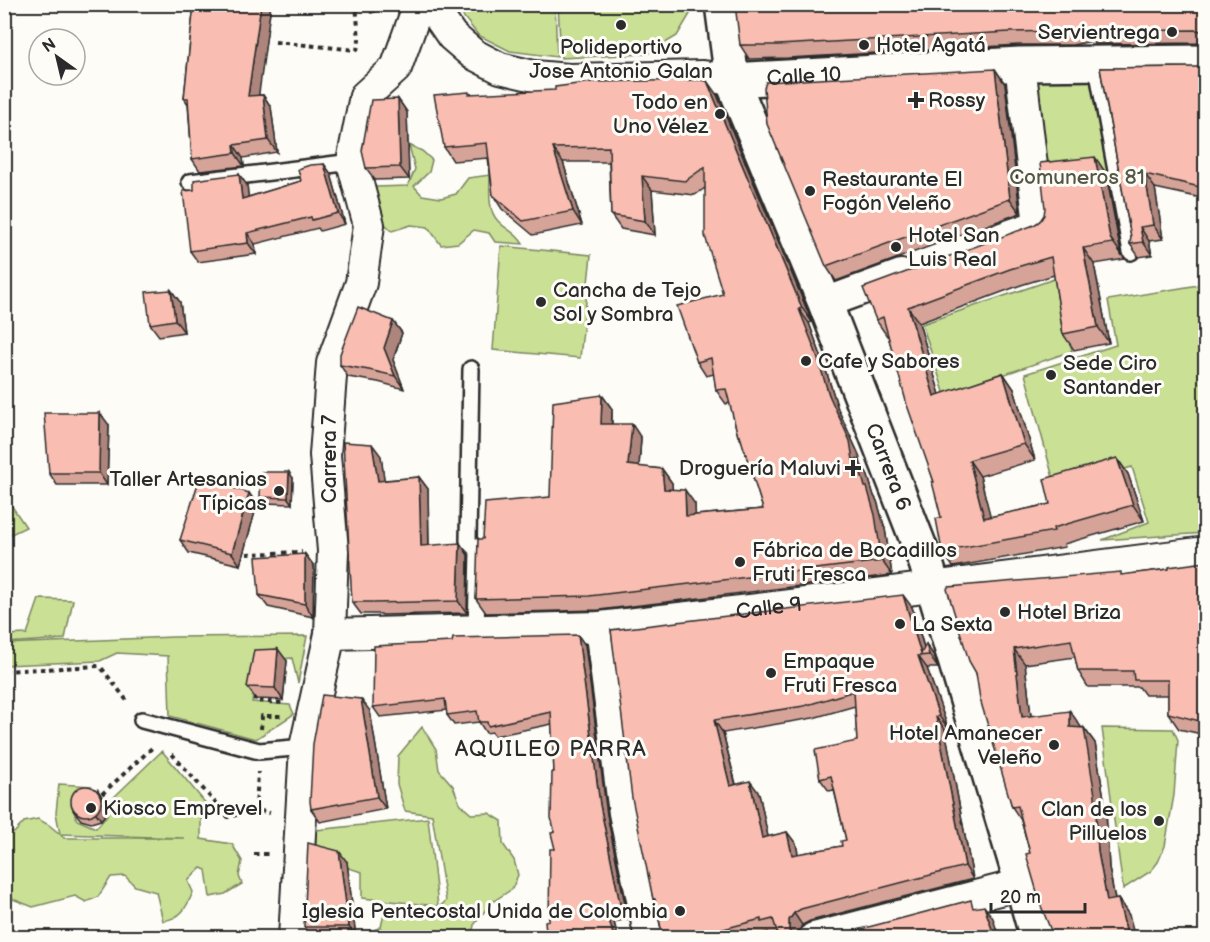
<svg xmlns="http://www.w3.org/2000/svg" width="1210" height="942" viewBox="0 0 1210 942" font-family="'Balsamiq Sans',sans-serif">
<style>
.green{fill:#cae095;stroke:#7a8660;stroke-width:1.5;fill-rule:evenodd}
.lines{fill:none;stroke-linecap:round;stroke-linejoin:round}
.lane-casing{stroke:#2b2b2b;stroke-width:20}
.street-casing{stroke:#2b2b2b;stroke-width:34}
.secondary-casing{stroke:#2b2b2b;stroke-width:38}
.path{stroke:#2b2b2b;stroke-width:4;stroke-dasharray:4.5 4.5;stroke-linecap:butt}
.lane{stroke:#fdfcf7;stroke-width:15}
.street{stroke:#fdfcf7;stroke-width:30}
.secondary{stroke:#fdfcf7;stroke-width:33}
.wall{fill:#d6a398;stroke:#2b2b2b;stroke-width:1.5;fill-rule:evenodd}
.shaded-wall{fill:#ae857c;stroke:#2b2b2b;stroke-width:1.5}
.building{fill:#f9beb1;stroke:#2b2b2b;stroke-width:1.5;fill-rule:evenodd}
.poi-dot{fill:#2b2b2b;stroke:#fdfcf7;stroke-width:2}
.labels{text-anchor:middle;stroke-width:6;stroke-linejoin:round;paint-order:stroke}
.poi-label{font-size:21px;fill:#2b2b2b;stroke:#fdfcf7;text-anchor:start}
.street-label{font-size:21px;fill:#2b2b2b;stroke:#fdfcf7}
.park-label{font-size:21px;fill:#535846;stroke:#fdfcf7}
.neighbourhood-label{font-size:22px;letter-spacing:1.5px;fill:#2b2b2b;stroke:#fdfcf7}
</style>
<rect width="100%" height="100%" fill="#fdfcf7"/>
<filter id="ink" filterUnits="userSpaceOnUse"><feTurbulence type="fractalNoise" baseFrequency=".0167" numOctaves="2"/><feDisplacementMap in="SourceGraphic" scale="12" xChannelSelector="R" yChannelSelector="G"/><feConvolveMatrix kernelMatrix="1 2 1 2 8 2 1 2 1" color-interpolation-filters="sRGB"/></filter>
<g filter="url(#ink)">
<!-- green -->
<g class="green">
<path d="M 456,5 L 555,5 L 557,57 L 510,51 L 478,35 L 459,11 Z"/>
<path d="M 558,5 L 690,5 L 690,14 L 677,36 L 647,54 L 561,58 Z"/>
<path d="M 1095,74 L 1121,211 L 1046,222 L 1026,77 Z"/>
<path d="M 409,145 L 422,151 L 432,160 L 429,172 L 414,186 L 422,195 L 441,198 L 456,194 L 468,178 L 490,175 C 490,190 487,210 498,221 C 507,231 514,230 523,244 L 495,242 L 489,233 L 474,230 L 458,243 L 441,245 L 428,227 L 411,225 L 392,231 L 381,220 L 372,201 L 376,187 L 408,186 L 415,169 Z"/>
<path d="M 501,246 L 591,255 L 580,358 L 493,350 Z"/>
<path d="M 1057,278 L 1072,351 L 945,395 L 922,324 Z"/>
<path d="M 1205,284 L 1205,533 L 1102,540 L 1149,522 L 1132,467 L 1056,489 L 1025,374 L 1116,345 L 1108,300 Z"/>
<path d="M 5,496 L 26,527 L 9,535 L 5,542 Z"/>
<path d="M 39,599 L 73,600 L 65,639 L 5,643 L 5,635 L 27,634 Z"/>
<path d="M 307,636 L 298,683 L 292,658 L 257,661 L 252,702 L 290,705 L 294,714 L 256,739 L 170,716 L 168,656 L 117,653 L 100,661 L 5,665 L 4,644 L 173,637 Z"/>
<path d="M 422,727 L 436,749 L 439,770 L 453,786 L 460,804 L 471,814 L 489,813 L 502,821 L 503,844 L 514,860 L 518,875 L 512,889 L 491,903 L 474,925 L 472,937 L 362,937 L 362,935 L 381,927 L 385,910 L 431,914 L 446,901 L 432,815 L 405,811 L 397,784 L 398,756 Z"/>
<path d="M 1102,728 L 1173,729 L 1178,740 L 1174,795 L 1165,846 L 1158,862 L 1151,871 L 1123,889 Z"/>
<path d="M 162,751 L 208,806 L 201,820 L 201,839 L 232,844 L 242,861 L 239,876 L 242,884 L 225,894 L 210,897 L 206,870 L 201,868 L 188,881 L 193,892 C 186,909 181,918 163,921 L 156,892 L 135,886 L 125,876 L 111,877 L 98,897 L 86,902 L 75,896 L 33,907 L 5,896 L 5,830 L 14,833 L 24,822 L 38,819 L 49,825 L 60,834 L 56,813 L 59,784 L 92,786 L 78,792 L 71,804 L 77,820 L 96,828 C 105,819 111,811 113,798 ZM 60,834 L 184,838 L 185,838 L 64,838 Z"/>
<path d="M 428,818 L 438,906 L 362,898 L 362,872 L 315,858 L 316,830 Z"/>
</g>
<g class="lines">
<!-- lane casing -->
<g class="lane-casing">
<g id="lane">
<path d="M 1096,62 L 1131,252"/>
<path d="M 190,182 L 352,162"/>
<path d="M 471,369 L 468,541 L 478,551 L 476,630"/>
<path d="M 142,720 L 259,751 L 305,747"/>
</g>
</g>
<!-- street casing -->
<g class="street-casing">
<g id="street">
<path d="M 430,4 L 452,36 L 473,54 L 500,68 L 534,76 L 569,79 L 703,76 L 732,80"/>
<path d="M 1002,238 L 1039,225 L 1020,64"/>
<path d="M 825,303 L 901,275"/>
<path d="M 600,627 L 624,813 L 650,938"/>
<path id="s1" d="M 330,634 L 600,627 L 750,610 L 1206,552"/>
<path d="M 294,938 L 305,747 L 330,634 L 333,551 L 325,455 L 332,363 L 361,283 L 369,225 L 352,162 L 365,96 L 396,68 L 419,4"/>
<path d="M 814,938 L 1022,884"/>
</g>
</g>
<!-- secondary casing -->
<g class="secondary-casing">
<g id="secondary">
<path id="s2" d="M 722,4 L 732,80 L 825,303 L 926,563 L 1022,884 L 1037,938"/>
<path id="s3" d="M 732,80 L 1020,64 L 1206,62"/>
</g>
</g>
<!-- path -->
<g class="path">
<path d="M 275,42 L 357,50 L 359,40 L 356,4"/>
<path d="M 247,554 L 302,552"/>
<path d="M 4,671 L 100,666 L 128,702"/>
<path d="M 255,696 L 255,701 L 283,703"/>
<path d="M 261,729 L 262,716 L 281,716"/>
<path d="M 172,754 L 228,817 L 256,810 L 270,813"/>
<path d="M 102,794 L 153,747"/>
<path d="M 256,810 L 258,772"/>
<path d="M 254,854 L 268,854"/>
</g>
<!-- lane -->
<use href="#lane" class="lane"/>
<!-- street -->
<use href="#street" class="street"/>
<!-- secondary -->
<use href="#secondary" class="secondary"/>
</g>
<!-- wall -->
<g class="wall">
<path d="M 194,4 L 271,4 L 258,95 L 263,95 L 271,107 L 277,152 L 243,158 L 244,166 L 200,171 L 192,159 L 188,104 L 184,98 Z"/>
<path d="M 365,4 L 398,4 L 371,13 Z"/>
<path d="M 1206,4 L 1206,43 L 1094,44 L 1092,41 L 1072,45 L 1019,45 L 788,58 L 749,59 L 740,45 Z"/>
<path d="M 1206,65 L 1206,199 L 1155,188 L 1163,239 L 1149,241 L 1152,255 L 1139,257 L 1130,244 L 1131,237 L 1100,68 L 1197,67 Z"/>
<path d="M 995,69 L 1005,84 L 1020,213 L 836,281 L 826,266 Z"/>
<path d="M 470,94 L 717,95 L 812,322 L 809,323 L 824,364 L 838,409 L 859,455 L 861,465 L 867,473 L 874,496 L 877,501 L 885,529 L 892,575 L 599,610 L 486,613 L 476,599 L 483,539 L 550,497 L 602,395 L 612,409 L 612,424 L 641,438 L 639,467 L 662,469 L 672,483 L 672,489 L 695,504 L 695,515 L 763,509 L 742,441 L 738,436 L 730,403 L 726,404 L 716,390 L 714,374 L 706,376 L 697,362 L 723,294 L 705,188 L 695,195 L 652,190 L 655,235 L 621,229 L 611,215 L 609,162 L 563,162 L 582,225 L 533,235 L 502,209 L 493,195 L 488,158 L 453,161 L 444,147 Z"/>
<path d="M 398,99 L 407,112 L 409,179 L 375,180 L 366,168 Z"/>
<path d="M 324,164 L 331,174 L 345,224 L 320,231 L 318,228 L 255,244 L 256,254 L 198,262 L 190,251 L 247,185 L 248,197 L 301,181 Z"/>
<path d="M 1106,173 L 1121,254 L 1125,259 L 1094,264 L 1109,343 L 1074,350 L 1063,334 L 1054,275 L 1021,285 L 919,323 L 940,395 L 1003,373 L 1014,389 L 1035,460 L 980,476 L 990,517 L 1050,504 L 1117,458 L 1128,474 L 1144,521 L 1064,544 L 1065,547 L 953,567 L 942,551 L 941,517 L 934,482 L 888,336 L 887,336 L 876,320 L 1034,225 Z"/>
<path d="M 171,290 L 180,302 L 184,332 L 159,336 L 150,324 Z"/>
<path d="M 393,321 L 402,333 L 393,360 L 404,389 L 378,382 L 348,377 L 340,365 Z"/>
<path d="M 109,425 L 107,485 L 57,485 L 49,473 Z"/>
<path d="M 381,456 L 384,480 L 419,477 L 428,489 L 429,545 L 468,555 L 467,613 L 382,615 L 381,614 L 361,614 L 352,602 Z"/>
<path d="M 293,478 L 292,504 L 264,503 L 260,497 Z"/>
<path d="M 249,493 L 257,505 L 240,565 L 189,553 L 180,540 Z"/>
<path d="M 305,554 L 314,566 L 313,617 L 268,607 L 259,595 Z"/>
<path d="M 1206,562 L 1206,735 L 1179,729 L 1168,713 L 1168,695 L 1145,695 L 1139,687 L 1088,687 L 1078,671 L 1075,657 L 1025,664 L 1031,716 L 1084,728 L 1095,743 L 1106,811 L 1109,868 L 1115,900 L 1118,899 L 1129,915 L 1030,853 L 1021,820 L 1012,807 L 976,673 L 1123,575 L 1169,569 Z"/>
<path d="M 912,607 L 924,647 L 926,644 L 934,656 L 938,668 L 927,668 L 948,728 L 945,729 L 973,879 L 810,921 L 802,925 L 798,933 L 798,938 L 779,938 L 777,933 L 770,935 L 768,932 L 746,938 L 663,938 L 655,902 L 653,899 L 611,630 ZM 855,706 L 857,741 L 820,779 L 829,791 L 834,790 L 846,840 L 842,846 L 798,854 L 796,844 L 787,832 L 768,837 L 759,793 L 736,784 L 723,733 L 813,718 Z"/>
<path d="M 585,645 L 607,815 L 628,919 L 614,922 L 618,938 L 521,938 L 546,932 L 549,920 L 555,849 L 554,772 L 552,724 L 495,736 L 492,732 L 486,733 L 479,722 L 454,725 L 447,715 L 447,710 L 380,717 L 373,707 Z"/>
<path d="M 287,661 L 283,700 L 256,699 L 247,687 Z"/>
<path d="M 370,711 L 386,809 L 320,822 L 311,809 Z"/>
<path d="M 98,790 L 107,806 L 104,816 L 101,820 L 91,823 L 81,820 L 73,810 Z"/>
<path d="M 347,862 L 356,938 L 311,938 L 304,927 Z"/>
</g>
<!-- shaded-wall -->
<g class="shaded-wall">
<path d="M 261,4 L 271,4 L 257,108 L 248,96 Z"/>
<path d="M 995,69 L 1005,84 L 1020,213 L 1010,199 Z"/>
<path d="M 707,81 L 717,95 L 812,322 L 802,308 Z"/>
<path d="M 263,95 L 271,107 L 277,152 L 268,140 Z"/>
<path d="M 398,99 L 407,112 L 409,179 L 400,167 Z"/>
<path d="M 234,145 L 243,158 L 244,166 L 235,153 Z"/>
<path d="M 1201,146 L 1206,152 L 1206,194 L 1200,187 Z"/>
<path d="M 553,148 L 563,162 L 582,225 L 573,211 Z"/>
<path d="M 1095,157 L 1106,173 L 1121,254 L 1125,259 L 1110,238 Z"/>
<path d="M 324,164 L 331,174 L 345,224 L 338,213 Z"/>
<path d="M 239,174 L 247,185 L 250,210 L 242,199 Z"/>
<path d="M 1145,174 L 1155,188 L 1163,239 L 1153,225 Z"/>
<path d="M 642,176 L 652,190 L 655,235 L 645,221 Z"/>
<path d="M 1140,227 L 1149,241 L 1152,255 L 1143,242 Z"/>
<path d="M 247,233 L 255,244 L 256,254 L 248,243 Z"/>
<path d="M 1083,248 L 1094,264 L 1109,343 L 1098,327 Z"/>
<path d="M 171,290 L 180,302 L 184,332 L 175,320 Z"/>
<path d="M 908,307 L 919,323 L 945,412 L 934,396 Z"/>
<path d="M 799,309 L 809,323 L 824,364 L 838,409 L 859,455 L 861,465 L 867,473 L 874,496 L 877,501 L 885,529 L 892,575 L 882,561 L 865,487 L 853,460 L 829,395 Z"/>
<path d="M 393,321 L 402,333 L 393,360 L 404,389 L 395,376 L 384,348 Z"/>
<path d="M 1003,373 L 1014,389 L 1035,460 L 1024,444 Z"/>
<path d="M 602,395 L 612,409 L 611,438 L 601,424 Z"/>
<path d="M 100,413 L 109,425 L 107,485 L 99,473 Z"/>
<path d="M 632,424 L 641,438 L 638,479 L 628,465 Z"/>
<path d="M 372,444 L 381,456 L 386,493 L 378,481 Z"/>
<path d="M 1117,458 L 1128,474 L 1144,521 L 1133,505 Z"/>
<path d="M 969,460 L 980,476 L 995,534 L 984,518 Z"/>
<path d="M 662,469 L 672,483 L 673,503 L 664,489 Z"/>
<path d="M 289,472 L 293,478 L 292,504 L 288,498 Z"/>
<path d="M 419,477 L 428,489 L 429,558 L 421,546 Z"/>
<path d="M 685,490 L 695,504 L 696,530 L 686,516 Z"/>
<path d="M 249,493 L 257,505 L 240,565 L 232,553 Z"/>
<path d="M 460,543 L 468,555 L 467,613 L 458,601 Z"/>
<path d="M 305,554 L 314,566 L 313,617 L 305,604 Z"/>
<path d="M 903,595 L 912,607 L 926,655 L 921,654 Z"/>
<path d="M 578,635 L 585,645 L 607,815 L 628,919 L 621,909 L 600,805 Z"/>
<path d="M 926,644 L 934,656 L 938,668 L 929,655 Z"/>
<path d="M 278,649 L 287,661 L 283,700 L 275,688 Z"/>
<path d="M 1014,649 L 1025,664 L 1033,733 L 1022,717 Z"/>
<path d="M 918,656 L 927,668 L 948,728 L 939,716 Z"/>
<path d="M 361,699 L 370,711 L 386,809 L 377,797 Z"/>
<path d="M 1070,711 L 1081,727 L 1081,743 L 1070,727 Z"/>
<path d="M 936,717 L 945,729 L 973,879 L 965,866 Z"/>
<path d="M 714,720 L 723,733 L 739,798 L 730,786 Z"/>
<path d="M 1084,728 L 1095,743 L 1106,811 L 1109,868 L 1118,916 L 1107,901 L 1098,852 Z"/>
<path d="M 750,781 L 759,793 L 771,851 L 762,838 Z"/>
<path d="M 98,790 L 107,806 L 104,816 L 101,820 L 96,813 Z"/>
<path d="M 787,832 L 796,844 L 801,868 L 792,855 Z"/>
<path d="M 339,851 L 347,862 L 356,938 L 349,927 Z"/>
<path d="M 1118,899 L 1129,915 L 1135,938 L 1128,938 Z"/>
<path d="M 984,906 L 993,918 L 999,938 L 995,938 Z"/>
<path d="M 607,912 L 614,922 L 618,938 L 614,938 Z"/>
<path d="M 794,913 L 802,925 L 798,933 L 798,938 L 793,938 L 789,930 L 789,920 Z"/>
</g>
<!-- building -->
<g class="building">
<path d="M 194,4 L 261,4 L 248,96 L 263,95 L 268,140 L 234,145 L 235,153 L 192,159 L 188,98 L 184,98 Z"/>
<path d="M 735,4 L 1206,4 L 1206,32 L 1196,30 L 1085,31 L 1084,28 L 1063,31 L 1010,32 L 778,45 L 740,45 Z"/>
<path d="M 1206,65 L 1206,145 L 1201,146 L 1200,187 L 1145,174 L 1153,225 L 1140,227 L 1143,242 L 1130,244 L 1131,237 L 1100,68 L 1197,67 Z"/>
<path d="M 995,69 L 1010,199 L 826,266 L 767,124 L 764,88 L 766,82 Z"/>
<path d="M 700,80 L 707,81 L 802,308 L 799,309 L 815,350 L 829,395 L 850,441 L 853,460 L 857,459 L 865,487 L 867,487 L 875,515 L 882,561 L 589,596 L 476,599 L 478,539 L 483,539 L 485,503 L 550,497 L 553,402 L 602,395 L 601,424 L 632,424 L 628,465 L 662,469 L 664,489 L 685,490 L 686,516 L 763,509 L 740,436 L 738,436 L 726,389 L 716,390 L 711,358 L 697,362 L 677,306 L 723,294 L 705,236 L 705,167 L 685,181 L 642,176 L 645,221 L 611,215 L 609,147 L 553,148 L 573,211 L 523,221 L 493,195 L 487,143 L 444,147 L 434,95 L 469,92 L 469,94 L 555,90 L 555,87 L 593,82 Z"/>
<path d="M 398,99 L 400,167 L 366,168 L 362,151 L 371,100 Z"/>
<path d="M 1095,157 L 1110,238 L 1113,243 L 1083,248 L 1098,327 L 1063,334 L 1051,257 L 1010,269 L 908,307 L 934,396 L 1003,373 L 1024,444 L 969,460 L 984,518 L 1050,504 L 1044,479 L 1117,458 L 1133,505 L 1053,528 L 1054,531 L 942,551 L 936,519 L 941,517 L 932,482 L 934,482 L 907,405 L 883,317 L 876,320 L 863,288 L 1034,225 L 1040,221 L 1044,215 L 1045,208 L 1040,163 Z"/>
<path d="M 324,164 L 338,213 L 312,220 L 311,217 L 247,233 L 248,243 L 190,251 L 183,191 L 194,190 L 194,180 L 239,174 L 242,199 L 301,181 L 298,169 L 310,165 Z"/>
<path d="M 171,290 L 175,320 L 150,324 L 146,292 Z"/>
<path d="M 358,307 L 393,321 L 384,348 L 395,376 L 369,370 L 340,365 L 340,354 Z"/>
<path d="M 44,413 L 100,413 L 99,473 L 49,473 Z"/>
<path d="M 343,442 L 372,444 L 378,481 L 419,477 L 421,546 L 460,543 L 458,601 L 373,603 L 373,602 L 352,602 Z"/>
<path d="M 261,472 L 289,472 L 288,498 L 260,497 Z"/>
<path d="M 200,477 L 249,493 L 232,553 L 180,540 Z"/>
<path d="M 305,554 L 305,604 L 259,595 L 256,557 Z"/>
<path d="M 1206,562 L 1206,723 L 1200,722 L 1200,721 L 1168,713 L 1168,680 L 1134,680 L 1133,671 L 1078,671 L 1071,640 L 1014,649 L 1022,717 L 1070,711 L 1070,727 L 1084,728 L 1095,795 L 1098,852 L 1107,901 L 1118,899 L 1128,938 L 1054,938 L 1041,906 L 1026,854 L 1030,853 L 1018,806 L 1012,807 L 980,699 L 976,673 L 969,661 L 947,589 L 948,587 L 1121,572 L 1121,575 L 1169,569 L 1169,567 L 1198,563 Z"/>
<path d="M 903,595 L 921,654 L 926,644 L 929,655 L 918,656 L 939,716 L 936,717 L 965,866 L 801,909 L 794,913 L 789,920 L 789,930 L 793,938 L 779,938 L 773,919 L 761,922 L 761,919 L 697,936 L 698,938 L 663,938 L 655,899 L 653,899 L 632,798 L 611,630 ZM 854,691 L 857,741 L 815,750 L 820,779 L 831,776 L 846,840 L 841,841 L 842,846 L 792,855 L 787,832 L 762,838 L 750,781 L 730,786 L 714,720 L 804,706 Z"/>
<path d="M 578,635 L 600,805 L 621,909 L 607,912 L 614,938 L 521,938 L 546,932 L 545,921 L 549,920 L 550,849 L 555,849 L 551,833 L 555,832 L 551,818 L 552,772 L 554,772 L 551,712 L 488,726 L 487,722 L 479,722 L 477,711 L 447,715 L 445,699 L 373,707 L 374,646 L 452,642 L 453,638 Z"/>
<path d="M 278,649 L 275,688 L 247,687 L 254,650 Z"/>
<path d="M 322,695 L 361,699 L 377,797 L 311,809 L 310,801 L 313,744 Z"/>
<circle cx="86" cy="801" r="15"/>
<path d="M 308,843 L 339,851 L 349,927 L 304,927 Z"/>
<path d="M 971,900 L 973,908 L 984,906 L 995,938 L 827,938 Z"/>
</g>
</g>
<!-- markers -->
<g class="poi-dot">
<circle cx="621" cy="25" r="6"/>
<circle cx="1172" cy="32" r="6"/>
<circle cx="864" cy="45" r="6"/>
<path d="M913 91h6v6h6v6h-6v6h-6v-6h-6v-6h6z"/>
<circle cx="720" cy="114" r="6"/>
<circle cx="810" cy="191" r="6"/>
<circle cx="896" cy="247" r="6"/>
<circle cx="541" cy="302" r="6"/>
<circle cx="806" cy="361" r="6"/>
<circle cx="1051" cy="375" r="6"/>
<path d="M850 459h6v6h6v6h-6v6h-6v-6h-6v-6h6z"/>
<circle cx="279" cy="491" r="6"/>
<circle cx="740" cy="562" r="6"/>
<circle cx="1005" cy="612" r="6"/>
<circle cx="900" cy="624" r="6"/>
<circle cx="771" cy="673" r="6"/>
<circle cx="1054" cy="745" r="6"/>
<circle cx="91" cy="808" r="6"/>
<circle cx="1159" cy="821" r="6"/>
<circle cx="680" cy="911" r="6"/>
</g>
<g class="labels">
<!-- poi labels -->
<g class="poi-label">
<text x="1160" y="39" text-anchor="end">Servientrega</text>
<text x="876" y="52">Hotel Agatá</text>
<text x="621" y="54" text-anchor="middle">Polideportivo<tspan x="621" dy="24">Jose Antonio Galan</tspan></text>
<text x="928" y="107">Rossy</text>
<text x="708" y="109" text-anchor="end">Todo en<tspan x="708" dy="24">Uno Vélez</tspan></text>
<text x="822" y="186">Restaurante El<tspan x="822" dy="24">Fogón Veleño</tspan></text>
<text x="908" y="242">Hotel San<tspan x="908" dy="24">Luis Real</tspan></text>
<text x="553" y="297">Cancha de Tejo<tspan x="553" dy="24">Sol y Sombra</tspan></text>
<text x="818" y="368">Cafe y Sabores</text>
<text x="1063" y="370">Sede Ciro<tspan x="1063" dy="24">Santander</tspan></text>
<text x="841" y="475" text-anchor="end">Droguería Maluvi</text>
<text x="267" y="486" text-anchor="end">Taller Artesanias<tspan x="267" dy="24">Típicas</tspan></text>
<text x="752" y="557">Fábrica de Bocadillos<tspan x="752" dy="24">Fruti Fresca</tspan></text>
<text x="1017" y="619">Hotel Briza</text>
<text x="912" y="631">La Sexta</text>
<text x="783" y="668">Empaque<tspan x="783" dy="24">Fruti Fresca</tspan></text>
<text x="1042" y="740" text-anchor="end">Hotel Amanecer<tspan x="1042" dy="24">Veleño</tspan></text>
<text x="103" y="815">Kiosco Emprevel</text>
<text x="1147" y="816" text-anchor="end">Clan de los<tspan x="1147" dy="24">Pilluelos</tspan></text>
<text x="668" y="918" text-anchor="end">Iglesia Pentecostal Unida de Colombia</text>
</g>
<!-- street labels -->
<g class="street-label">
<text dy="7" stroke="none"><textPath href="#s3" startOffset="72">Calle 10</textPath></text>
<text transform="translate(329 459) rotate(-90)" y="7">Carrera 7</text>
<text dy="7" stroke="none"><textPath href="#s2" startOffset="494">Carrera 6</textPath></text>
<text dy="7" stroke="none"><textPath href="#s1" startOffset="440">Calle 9</textPath></text>
</g>
<!-- park labels -->
<g class="park-label">
<text x="1077" y="184">Comuneros 81</text>
</g>
<!-- neighbourhood labels -->
<g class="neighbourhood-label">
<text x="551" y="756">AQUILEO PARRA</text>
</g>
</g>
<!-- margin -->
<rect width="1210" height="942" fill="none" stroke="#fdfcf7" stroke-width="24"/>
<rect x="12" y="12" width="1186" height="918" fill="none" stroke="#2b2b2b" stroke-width="2" filter="url(#ink)"/>
<!-- north arrow -->
<g transform="translate(57 57) rotate(326)"><circle r="28" fill="#fdfcf7" stroke="#a9a8a5" stroke-width="1.5"/>
<path d="M0-4.5L10 22L0 15L-10 22Z" fill="#2b2b2b"/>
<text y="-9" font-size="16" font-weight="bold" text-anchor="middle" fill="#2b2b2b">N</text>
</g>
<!-- scale -->
<path d="M991 903v9h94v-9" fill="none" stroke="#2b2b2b" stroke-width="3"/>
<text x="1000" y="903" font-size="18" fill="#2b2b2b" stroke="#fdfcf7" stroke-width="4.5" paint-order="stroke">20 m</text>
</svg>
